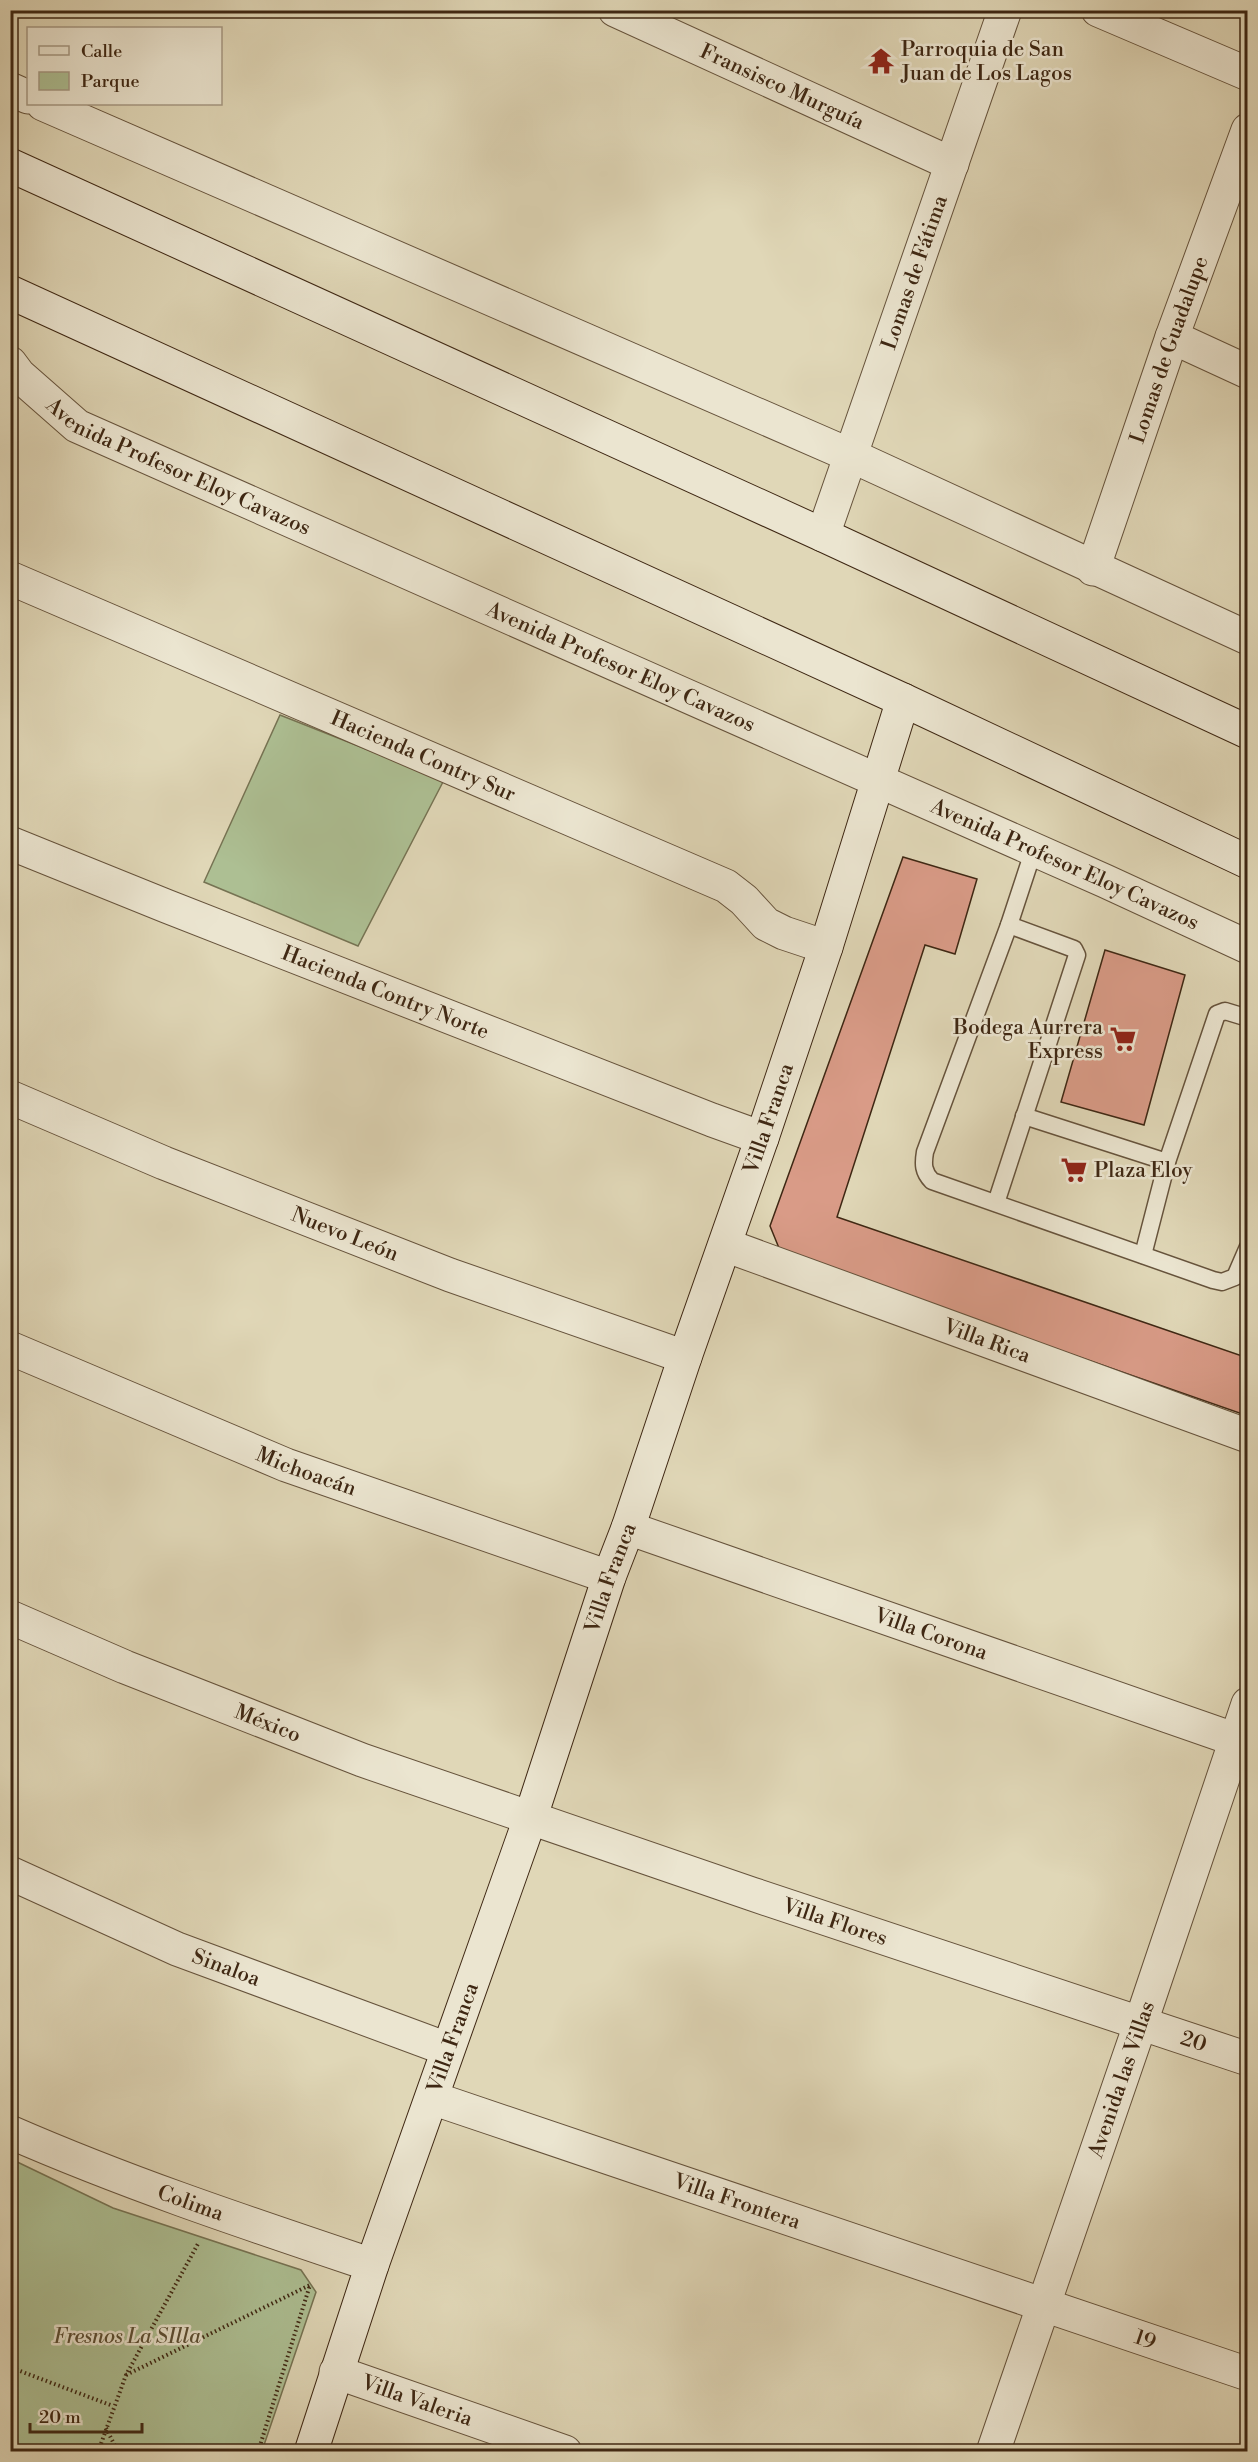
<svg xmlns="http://www.w3.org/2000/svg" width="1258" height="2462" viewBox="0 0 1258 2462" font-family="'Libre Bodoni',serif">
<style>
.green{fill:#adbf93;stroke:#767353;stroke-width:1.5}
.building{fill:#d99b87;stroke:#3e2713;stroke-width:1.5}
.lines{fill:none;stroke-linecap:round;stroke-linejoin:round}
.lane-casing{stroke:#66533c;stroke-width:19}
.street-casing{stroke:#66533c;stroke-width:35}
.secondary-casing{stroke:#3e2713;stroke-width:35}
.path{stroke:#3e2713;stroke-width:4;stroke-dasharray:1.5 3;stroke-linecap:butt}
.lane{stroke:#ebe5d0;stroke-width:16}
.street{stroke:#ebe5d0;stroke-width:33}
.secondary{stroke:#ebe5d0;stroke-width:33}
.labels{text-anchor:middle;stroke-width:5;stroke-linejoin:round;paint-order:stroke}
.poi-label{font-size:21px;fill:#3e2713;stroke:#ebe5d0;text-anchor:start}
.street-label{font-size:21px;fill:#3e2713;stroke:#ebe5d0}
.park-label{font-size:21px;font-style:italic;fill:#5a4d33;stroke:#ebe5d0}
</style>
<rect width="100%" height="100%" fill="#e0d7b7"/>
<filter id="stains"><feTurbulence type="fractalNoise" baseFrequency=".00333" numOctaves="4"/><feColorMatrix values="0 0 0 0 .2 0 0 0 0 .09 0 0 0 0 .02 0 0 0 .5 -.17"/></filter>
<radialGradient id="worn" r=".72"><stop offset=".6" stop-color="#630" stop-opacity="0"/><stop offset="1" stop-color="#630" stop-opacity=".3"/></radialGradient>
<!-- green -->
<g class="green">
<path d="M 280,715 L 444,780 L 358,946 L 204,882 Z"/>
<path d="M 11,2159 L 113,2208 L 301,2270 L 316,2292 L 262,2451 L 11,2451 Z"/>
</g>
<!-- building -->
<g class="building">
<path d="M 903,857 L 977,879 L 955,954 L 925,945 L 837,1217 L 1248,1358 L 1248,1416 L 781,1253 L 770,1226 Z"/>
<path d="M 1105,950 L 1185,975 L 1144,1125 L 1061,1102 Z"/>
</g>
<g class="lines">
<!-- lane casing -->
<g class="lane-casing">
<g id="lane">
<path d="M 1034,849 L 1009,925 L 925,1152 C 923,1164 923,1172 932,1181 L 1213,1280 L 1222,1282 L 1235,1277 L 1248,1247"/>
<path d="M 1024,1116 L 1167,1162"/>
<path d="M 996,1203 L 1077,955 L 1074,949 L 1009,925"/>
<path d="M 1143,1255 L 1167,1162 L 1217,1014 L 1225,1011 L 1248,1018"/>
</g>
</g>
<!-- street casing -->
<g class="street-casing">
<g id="street">
<path id="s1" d="M 615,10 L 952,164"/>
<path d="M 1098,10 L 1248,74"/>
<path d="M 10,89 L 28,97"/>
<path d="M 43,104 L 852,456 L 1248,638"/>
<path d="M 1172,337 L 1248,372"/>
<path id="s2" d="M 10,363 L 19,375 L 77,426 L 1105,881 L 1248,947"/>
<path id="s3" d="M 823,535 L 1005,10"/>
<path id="s4" d="M 1093,569 L 1172,337 L 1248,130"/>
<path id="s5" d="M 10,578 L 726,886 L 744,900 L 766,924 L 784,933 L 826,947"/>
<path id="s6" d="M 10,843 L 166,906 L 712,1120 L 762,1138"/>
<path id="s7" d="M 10,1097 L 164,1163 L 450,1275 L 685,1357"/>
<path id="s8" d="M 725,1245 L 1248,1436"/>
<path id="s9" d="M 10,1348 L 286,1465 L 609,1577"/>
<path id="s10" d="M 628,1528 L 1248,1744"/>
<path id="s11" d="M 10,1617 L 125,1667 L 362,1760 L 752,1894 L 1248,2059"/>
<path id="s12" d="M 10,1873 L 177,1949 L 447,2049"/>
<path id="s13" d="M 432,2098 L 1248,2374"/>
<path id="s14" d="M 10,2132 C 129,2184 250,2224 372,2265"/>
<path id="s15" d="M 336,2372 L 565,2452"/>
<path id="s16" d="M 993,2452 L 1141,2022 L 1248,1704"/>
</g>
</g>
<!-- secondary casing -->
<g class="secondary-casing">
<g id="secondary">
<path d="M 10,165 L 823,535 L 1248,732"/>
<path d="M 10,292 L 903,700 L 1248,862"/>
<path id="s17" d="M 311,2452 L 372,2265 L 531,1816 L 609,1577 L 628,1528 L 685,1357 L 762,1138 L 826,947 L 903,700"/>
</g>
</g>
<!-- path -->
<g class="path">
<path d="M 10,2343 L 15,2359 L 10,2371"/>
<path d="M 12,2368 L 113,2406"/>
<path d="M 126,2375 L 310,2285 L 258,2452"/>
<path d="M 106,2428 L 118,2452"/>
<path d="M 98,2452 L 126,2375 L 199,2242"/>
</g>
<!-- lane -->
<use href="#lane" class="lane"/>
<!-- street -->
<use href="#street" class="street"/>
<!-- secondary -->
<use href="#secondary" class="secondary"/>
</g>
<!-- icons -->
<defs>
<g id="temple-bare" transform="scale(2.07)"><path d="M0-6L5-2H3V0L6.5 2.5H4V6H1.5V3h-3V6H-4V2.5H-6.5L-3 0V-2H-5Z" fill="#8f2418" stroke="#ebe5d0" stroke-width="2.5" paint-order="stroke"/></g>
<g id="supermarket-bare" transform="scale(2.07)"><path d="M-6-5.5h2.5l.6 2H6L4.5 2H-2.5L-4.4-4H-6ZM-1.5 3.2a1.3 1.3 0 1 0 .1 0ZM3 3.2a1.3 1.3 0 1 0 .1 0Z" fill="#8f2418" stroke="#ebe5d0" stroke-width="2.5" paint-order="stroke"/></g>
</defs>
<g fill-rule="evenodd">
<use href="#temple-bare" x="881" y="61"/>
<use href="#supermarket-bare" x="1123" y="1039"/>
<use href="#supermarket-bare" x="1074" y="1170"/>
</g>
<g class="labels">
<!-- poi labels -->
<g class="poi-label">
<text x="901" y="56">Parroquia de San<tspan x="901" dy="24">Juan de Los Lagos</tspan></text>
<text x="1103" y="1034" text-anchor="end">Bodega Aurrera<tspan x="1103" dy="24">Express</tspan></text>
<text x="1094" y="1177">Plaza Eloy</text>
</g>
<!-- street labels -->
<g class="street-label">
<text dy="7" stroke="none"><textPath href="#s1" startOffset="184">Fransisco Murguía</textPath></text>
<text dy="7" stroke="none"><textPath href="#s3" startOffset="278">Lomas de Fátima</textPath></text>
<text dy="7" stroke="none"><textPath href="#s4" startOffset="232">Lomas de Guadalupe</textPath></text>
<text dy="7" stroke="none"><textPath href="#s2" startOffset="201">Avenida Profesor Eloy Cavazos</textPath></text>
<text dy="7" stroke="none"><textPath href="#s2" startOffset="687">Avenida Profesor Eloy Cavazos</textPath></text>
<text dy="7" stroke="none"><textPath href="#s5" startOffset="450">Hacienda Contry Sur</textPath></text>
<text dy="7" stroke="none"><textPath href="#s2" startOffset="1173">Avenida Profesor Eloy Cavazos</textPath></text>
<text dy="7" stroke="none"><textPath href="#s6" startOffset="404">Hacienda Contry Norte</textPath></text>
<text dy="7" stroke="none"><textPath href="#s17" startOffset="1410">Villa Franca</textPath></text>
<text dy="7" stroke="none"><textPath href="#s7" startOffset="362">Nuevo León</textPath></text>
<text dy="7" stroke="none"><textPath href="#s8" startOffset="279">Villa Rica</textPath></text>
<text dy="7" stroke="none"><textPath href="#s9" startOffset="321">Michoacán</textPath></text>
<text dy="7" stroke="none"><textPath href="#s17" startOffset="924">Villa Franca</textPath></text>
<text dy="7" stroke="none"><textPath href="#s10" startOffset="321">Villa Corona</textPath></text>
<text dy="7" stroke="none"><textPath href="#s11" startOffset="279">México</textPath></text>
<text dy="7" stroke="none"><textPath href="#s11" startOffset="880">Villa Flores</textPath></text>
<text dy="7" stroke="none"><textPath href="#s12" startOffset="236">Sinaloa</textPath></text>
<text dy="7" stroke="none"><textPath href="#s17" startOffset="438">Villa Franca</textPath></text>
<text dy="7" stroke="none"><textPath href="#s11" startOffset="1258">20</textPath></text>
<text dy="7" stroke="none"><textPath href="#s16" startOffset="394">Avenida las Villas</textPath></text>
<text dy="7" stroke="none"><textPath href="#s13" startOffset="322">Villa Frontera</textPath></text>
<text dy="7" stroke="none"><textPath href="#s14" startOffset="194">Colima</textPath></text>
<text dy="7" stroke="none"><textPath href="#s13" startOffset="753">19</textPath></text>
<text dy="7" stroke="none"><textPath href="#s15" startOffset="86">Villa Valeria</textPath></text>
</g>
<!-- park labels -->
<g class="park-label">
<text x="127" y="2343">Fresnos La SIlla</text>
</g>
</g>
<!-- margin -->
<rect width="1258" height="2462" fill="none" stroke="#e0d7b7" stroke-width="36"/>
<rect x="12" y="12" width="1234" height="2438" fill="none" stroke="#3e2713" stroke-width="3"/>
<rect x="18" y="18" width="1222" height="2426" fill="none" stroke="#3e2713" stroke-width="1.5"/>
<!-- legend -->
<rect x="27" y="27" width="195" height="78" fill="#ebe5d0" stroke="#a69984" stroke-width="1.5"/>
<rect x="39" y="46" width="30" height="9" fill="#ebe5d0" stroke="#a69984" stroke-width="1.5"/>
<text x="81" y="57" font-size="18" fill="#3e2713">Calle</text>
<rect x="39" y="72" width="30" height="18" fill="#adbf93" stroke="#a69984" stroke-width="1.5"/>
<text x="81" y="87" font-size="18" fill="#3e2713">Parque</text>
<!-- scale -->
<path d="M30 2423v9h112v-9" fill="none" stroke="#3e2713" stroke-width="3"/>
<text x="39" y="2423" font-size="18" fill="#3e2713" stroke="#ebe5d0" stroke-width="4.5" paint-order="stroke">20 m</text>
<rect width="100%" height="100%" filter="url(#stains)"/>
<rect width="100%" height="100%" fill="url(#worn)"/>
</svg>
